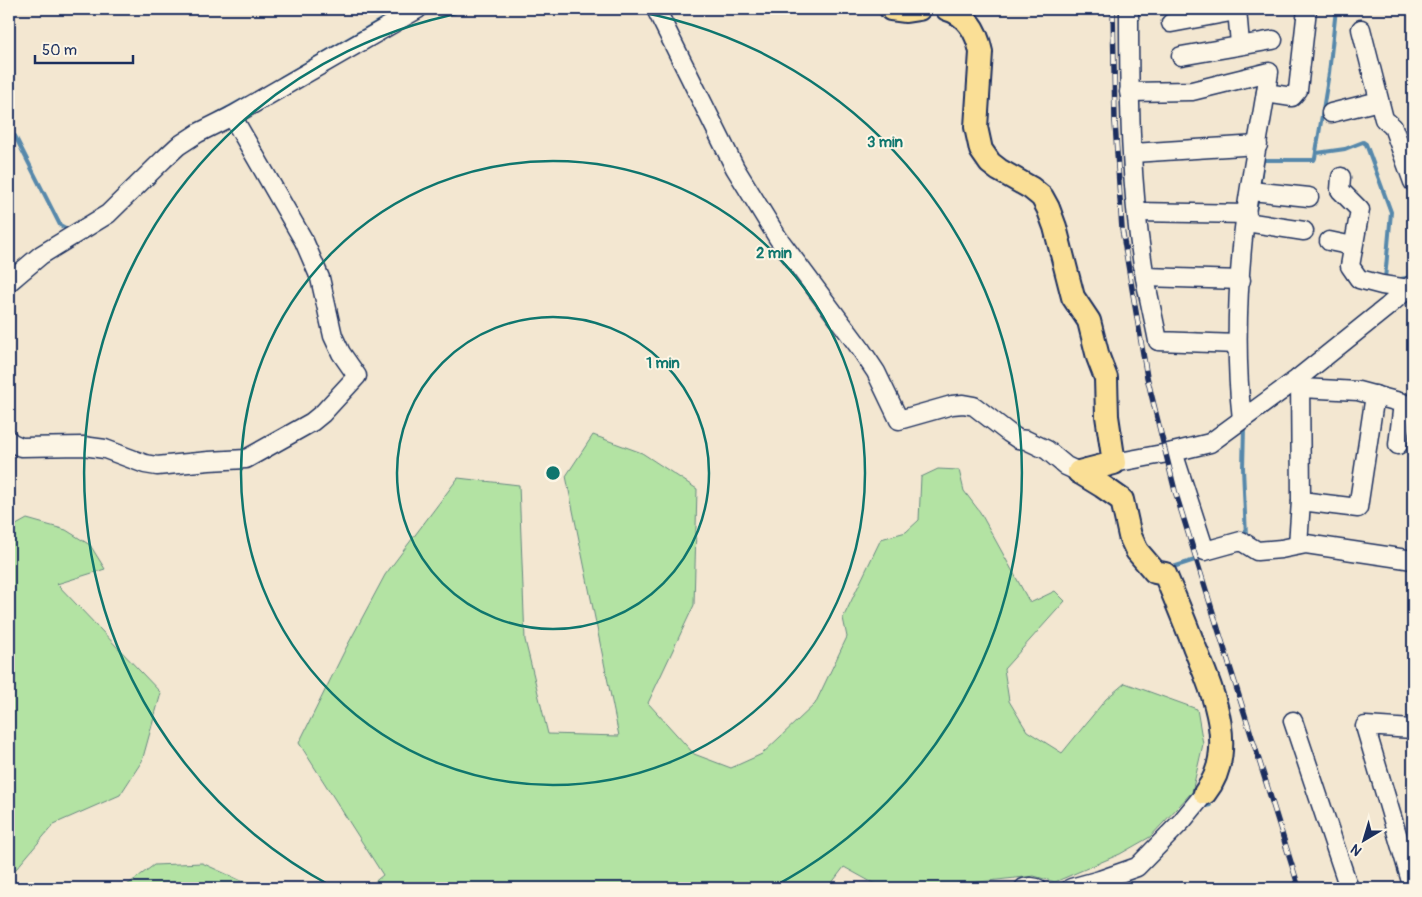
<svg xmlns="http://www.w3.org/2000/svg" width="1422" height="897" viewBox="0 0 1422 897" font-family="Pangolin,sans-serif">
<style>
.green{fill:#b3e3a3;stroke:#678980}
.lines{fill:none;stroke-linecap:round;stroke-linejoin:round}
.stream{stroke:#5688ab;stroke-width:4}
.minor-casing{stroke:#1b2f5e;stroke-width:21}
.major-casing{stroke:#1b2f5e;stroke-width:26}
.minor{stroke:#fcf5e5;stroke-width:18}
.major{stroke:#fadf96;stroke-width:22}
.rail-casing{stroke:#1b2f5e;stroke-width:5.5}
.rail{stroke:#fcf5e5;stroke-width:4;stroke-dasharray:11;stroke-linecap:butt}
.ring{fill:none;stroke:#0f766e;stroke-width:2.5}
.centre{fill:#0f766e;stroke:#fcf5e5;stroke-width:2.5}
.ring-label{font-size:15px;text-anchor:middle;font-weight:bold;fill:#0f766e;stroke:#fcf5e5;stroke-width:4;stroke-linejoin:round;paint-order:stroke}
</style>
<rect width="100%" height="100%" fill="#f3e7d1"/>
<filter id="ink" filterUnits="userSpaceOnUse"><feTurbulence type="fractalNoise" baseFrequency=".02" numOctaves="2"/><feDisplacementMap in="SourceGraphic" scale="10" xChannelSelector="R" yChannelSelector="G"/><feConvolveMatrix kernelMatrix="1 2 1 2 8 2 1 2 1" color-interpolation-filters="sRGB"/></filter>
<g filter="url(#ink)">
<!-- green -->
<g class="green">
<path d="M 593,435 L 642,453 L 697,489 L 694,605 L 648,703 L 694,754 L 731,768 L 762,754 L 815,704 L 847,637 L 843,618 L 881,539 L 906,532 L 919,520 L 921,477 L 938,469 L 959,470 L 964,491 L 980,512 L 1030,603 L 1055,591 L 1065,601 L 1004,669 L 1009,701 L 1027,731 L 1062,753 L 1106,699 L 1125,683 L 1197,709 L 1203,744 L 1192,792 L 1150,837 L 1120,854 L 1055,882 L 1034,876 L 924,888 L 882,888 L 844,867 L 828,888 L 367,888 L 383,875 L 299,743 L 345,650 L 385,575 L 458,478 L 519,485 L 525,640 L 548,734 L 619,736 L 566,476 Z"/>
<path d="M 27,519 L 66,530 L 90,545 L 105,569 L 57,584 L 161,693 L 142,761 L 120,795 L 54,824 L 11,875 L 9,888 L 9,529 Z"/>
<path d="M 202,863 L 257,888 L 123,888 L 154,865 Z"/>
</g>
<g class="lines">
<!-- stream -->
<g class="stream">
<path d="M 281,78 L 400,9"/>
<path d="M 217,114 L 246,98"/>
<path d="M 9,133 L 15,136 L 60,225 L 69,230"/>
<path d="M 1317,153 L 1345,149 L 1363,142 L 1366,144 L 1391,212 L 1385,279 L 1387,279"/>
<path d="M 1259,187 L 1263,160 L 1314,160 L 1315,158 L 1329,73 L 1336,9"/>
<path d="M 1254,216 L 1258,196"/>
<path d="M 1396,280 L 1411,277"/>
<path d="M 9,293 L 21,283"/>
<path d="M 1244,427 L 1243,468 L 1246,537"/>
<path d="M 1170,568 L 1204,557"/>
<path d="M 1202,807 L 1210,805"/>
</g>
<!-- minor casing -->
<g class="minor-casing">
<g id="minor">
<path d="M 656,9 L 735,168 L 778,238 L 860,348 L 876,372 L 899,420 L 952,405 L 963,404 L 974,406 L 1009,433 L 1018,439 L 1026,440 L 1047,450 L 1066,466 L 1079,472"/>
<path d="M 1129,9 C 1129,98 1130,189 1145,278 C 1149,299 1154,320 1158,341 L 1237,344"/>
<path d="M 1237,9 L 1240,44"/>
<path d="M 1171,23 L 1236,11"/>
<path d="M 1361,29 L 1384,119 L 1393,127 L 1413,182"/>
<path d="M 1181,56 L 1273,40"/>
<path d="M 1129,92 L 1192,91 L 1269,72 C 1261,127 1249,182 1243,237 C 1237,298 1235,359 1242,419"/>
<path d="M 1266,93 L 1292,97 L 1298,90 L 1307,9"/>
<path d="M 1331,113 L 1379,101"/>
<path d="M 1133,153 L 1258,145"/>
<path d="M 1341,177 L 1340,190 L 1360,210 L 1350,266 L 1359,279 L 1382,285 L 1409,289"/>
<path d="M 1251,191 L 1309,197"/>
<path d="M 1137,212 L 1247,214"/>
<path d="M 1246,222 L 1304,231"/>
<path d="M 1329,241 L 1353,246"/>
<path d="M 1145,277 L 1241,280"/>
<path d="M 9,282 L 41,255 L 108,214 L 164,159 L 178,146 L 198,133 L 232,116 L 418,9"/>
<path d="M 1301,388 L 1358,391 L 1403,403 L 1398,445"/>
<path d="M 9,440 L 10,442 L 21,447 L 83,446 L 105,449 L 145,464 L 157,466 L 209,461 L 246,459 L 312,422 L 323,413 L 357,376 L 341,353 L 333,336 L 320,278 L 304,241 L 232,116"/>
<path d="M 1173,452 L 1205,551 L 1241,541 L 1257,551 L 1281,549 L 1306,544 L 1413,560"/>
<path d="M 1114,463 L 1173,452 L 1210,443 L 1296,380 L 1387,307 L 1413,284"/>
<path d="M 1301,501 L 1358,508 L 1375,395"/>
<path d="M 1298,545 L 1301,501 L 1300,377"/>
<path d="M 1293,721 L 1349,888"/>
<path d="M 1413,729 L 1365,726 L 1413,888"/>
<path d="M 1024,888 L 1031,887 L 1037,888"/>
<path d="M 1071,888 L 1100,880 L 1137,867 L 1182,821 L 1205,793"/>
</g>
</g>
<!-- major casing -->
<g class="major-casing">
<g id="major">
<path d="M 891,9 L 906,11 L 919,9"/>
<path d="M 947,9 C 968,15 977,32 981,52 L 976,127 L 981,150 L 990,163 L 999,170 L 1031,188 L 1042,197 L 1048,208 L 1055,227 L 1073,297 L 1089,321 L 1098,357 L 1106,378 L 1107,416 L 1114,463 L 1079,472"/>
<path d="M 1079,472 L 1102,486 L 1122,500 L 1130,536 L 1137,551 L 1155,572 L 1165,574 C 1175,598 1185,622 1194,646 C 1212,690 1239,750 1205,793"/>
</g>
</g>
<!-- minor -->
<use href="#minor" class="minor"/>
<!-- major -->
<use href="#major" class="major"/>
<!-- rail casing -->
<g class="rail-casing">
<path id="rail" d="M 1113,9 L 1115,122 L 1122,229 L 1147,377 L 1175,491 L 1299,888"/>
</g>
<!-- rail -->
<use href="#rail" class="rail"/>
</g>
</g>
<!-- distance rings -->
<g class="ring">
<circle cx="553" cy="473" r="156"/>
<circle cx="553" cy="473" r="312"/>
<path d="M333 887A469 469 0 0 1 484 9M622 9A469 469 0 0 1 773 887"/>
</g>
<circle cx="553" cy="473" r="8" class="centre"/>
<g class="ring-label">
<text x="885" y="147">3 min</text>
<text x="774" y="258">2 min</text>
<text x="663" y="368">1 min</text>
</g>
<!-- margin -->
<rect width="1422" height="897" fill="none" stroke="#fcf5e5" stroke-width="30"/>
<rect x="15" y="15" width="1392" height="867" fill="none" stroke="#1b2f5e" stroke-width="2" filter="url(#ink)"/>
<!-- north arrow -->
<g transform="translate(1364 840) rotate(218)" stroke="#fcf5e5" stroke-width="4" paint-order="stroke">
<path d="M0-4L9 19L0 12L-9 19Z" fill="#1b2f5e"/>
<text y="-8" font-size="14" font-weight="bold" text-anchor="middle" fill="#1b2f5e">N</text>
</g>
<!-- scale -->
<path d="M35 55v8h98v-8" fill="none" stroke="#1b2f5e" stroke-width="2.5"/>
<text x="42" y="55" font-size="15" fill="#1b2f5e" stroke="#fcf5e5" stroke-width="4" paint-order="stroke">50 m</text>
</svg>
